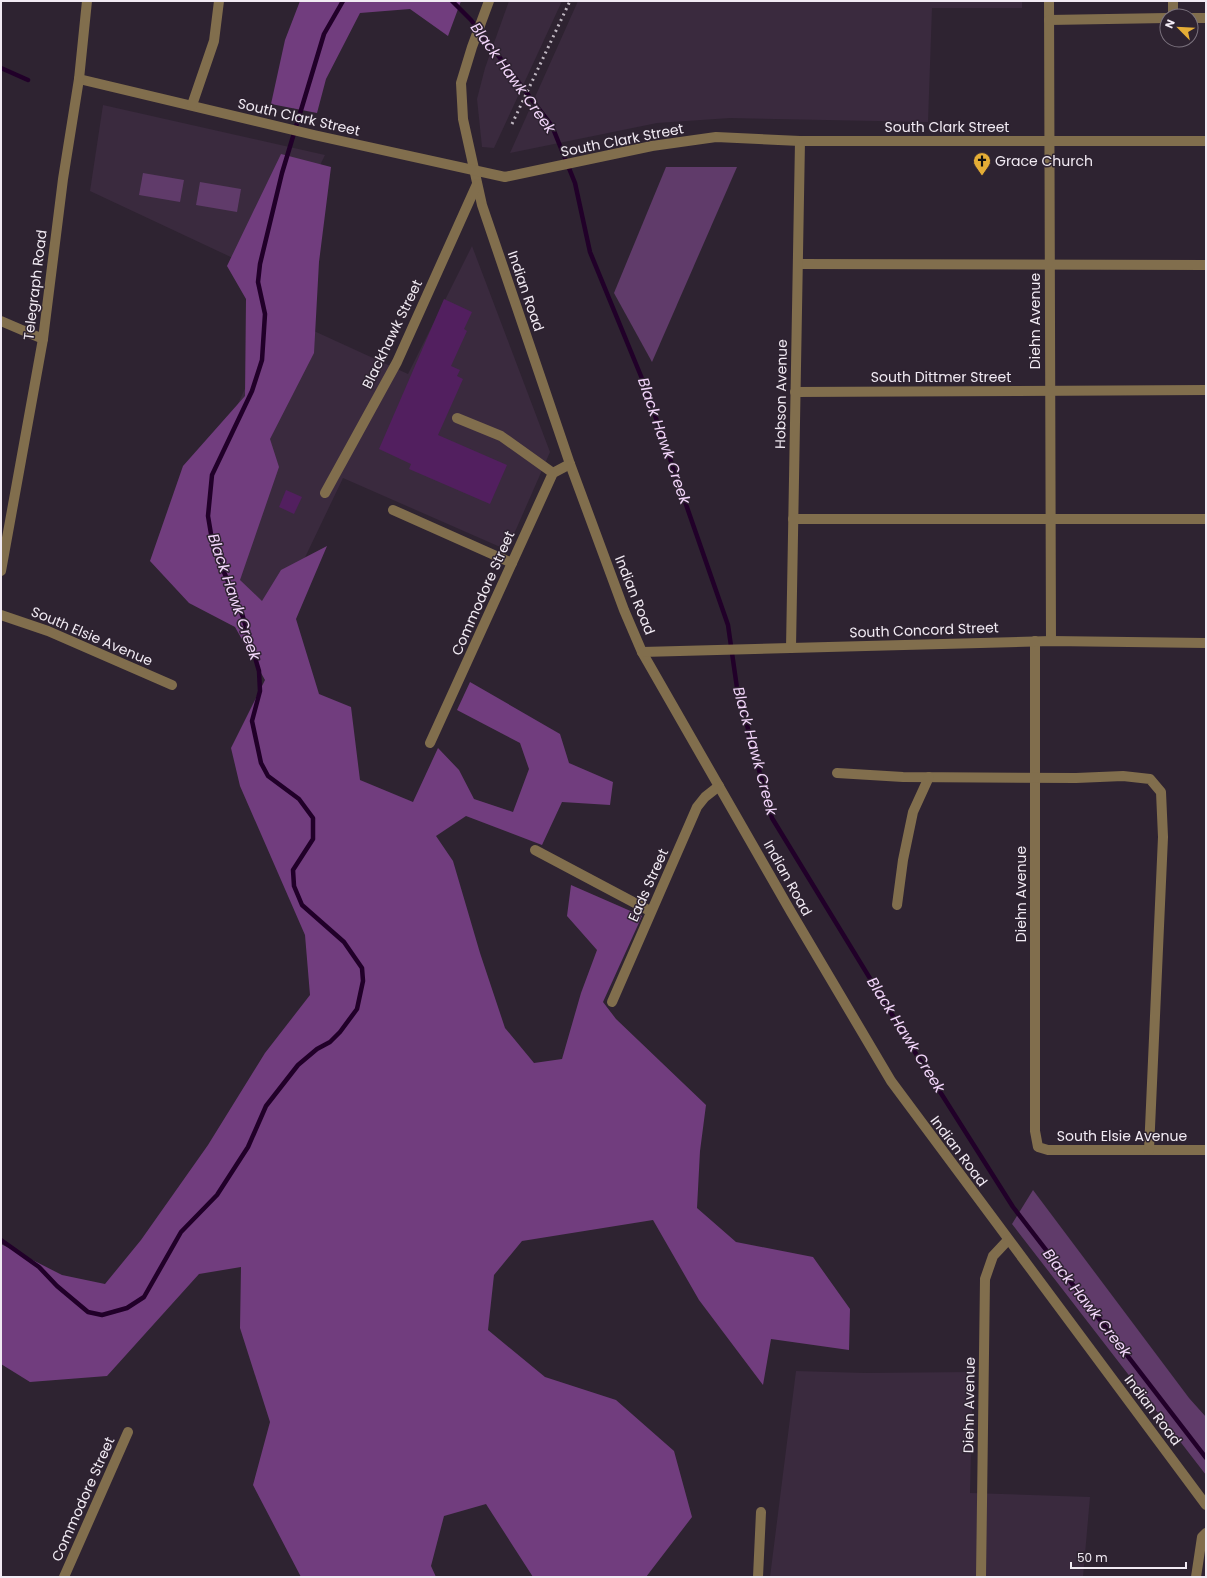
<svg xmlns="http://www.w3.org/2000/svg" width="1207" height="1578" viewBox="0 0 1207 1578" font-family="Poppins,sans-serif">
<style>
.built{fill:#3a2a3e}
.green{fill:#603b6a}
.forest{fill:#713d7e}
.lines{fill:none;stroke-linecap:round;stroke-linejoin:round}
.stream{stroke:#210029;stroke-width:4.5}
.building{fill:#521f5f}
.minor{stroke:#816e4d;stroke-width:10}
.rail{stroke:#c0b8c2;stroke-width:3;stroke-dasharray:2 4;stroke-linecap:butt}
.labels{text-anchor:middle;stroke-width:3;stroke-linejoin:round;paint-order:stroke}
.street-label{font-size:14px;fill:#f1eaf3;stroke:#2e2331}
.poi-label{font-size:14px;fill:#f1eaf3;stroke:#2e2331;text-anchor:start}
.water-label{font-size:15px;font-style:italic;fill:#f3d6fb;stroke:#2e2331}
</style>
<rect width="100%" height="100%" fill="#2e2331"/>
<!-- built -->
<g class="built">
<path d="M 509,1 L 562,1 L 494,148 L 482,147 L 477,99 L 485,68 Z"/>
<path d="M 578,1 L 1022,1 L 1022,8 L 932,8 L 928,122 L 730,118 L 657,123 L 510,153 Z"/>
<path d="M 103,105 L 325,155 L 267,274 L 90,191 Z"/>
<path d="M 472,246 L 550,452 L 507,550 L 343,478 L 277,616 L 164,564 L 279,315 L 408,374 Z"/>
<path d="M 796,1371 L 865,1373 L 973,1372 L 970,1493 L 1090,1497 L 1083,1577 L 770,1577 Z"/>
</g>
<!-- green -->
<g class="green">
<path d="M 666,167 L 737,167 L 652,362 L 614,293 Z"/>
<path d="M 143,173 L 184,180 L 180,202 L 139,195 Z"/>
<path d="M 200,182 L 241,189 L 237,212 L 196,205 Z"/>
<path d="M 1033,1190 L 1189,1398 L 1206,1417 L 1206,1475 L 1012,1224 Z"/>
</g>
<!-- forest -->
<g class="forest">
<path d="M 300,1 L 461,1 L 448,36 L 410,9 L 360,13 L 326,79 L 317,113 L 271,104 L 285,40 Z"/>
<path d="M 281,154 L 331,167 L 319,262 L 314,353 L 270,439 L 279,467 L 240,580 L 262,601 L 281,570 L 327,546 L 296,619 L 319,694 L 351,707 L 360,780 L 413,802 L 438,748 L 459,770 L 474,799 L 513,812 L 529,769 L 520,743 L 457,710 L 470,682 L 560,734 L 569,763 L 613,782 L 610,805 L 562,802 L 542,845 L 466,816 L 436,836 L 453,861 L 480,953 L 505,1028 L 534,1063 L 562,1059 L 581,993 L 597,950 L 567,916 L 571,885 L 642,916 L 603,1002 L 616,1019 L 706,1105 L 700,1151 L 697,1208 L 736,1242 L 813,1257 L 850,1309 L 849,1350 L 771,1339 L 763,1385 L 699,1300 L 653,1220 L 522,1241 L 494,1275 L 488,1330 L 545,1377 L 616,1400 L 674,1451 L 692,1517 L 646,1577 L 533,1577 L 486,1504 L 444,1516 L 431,1566 L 436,1577 L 301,1577 L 253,1485 L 270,1422 L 240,1328 L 241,1267 L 199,1274 L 107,1376 L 30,1382 L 1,1364 L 1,1244 L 62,1275 L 105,1284 L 141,1240 L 208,1145 L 265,1053 L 310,995 L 305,935 L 240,786 L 231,748 L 265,680 L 235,627 L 189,603 L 150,561 L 183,466 L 245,396 L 246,299 L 227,266 Z"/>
</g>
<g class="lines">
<!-- stream -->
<g class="stream">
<path d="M 452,1 L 471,20 L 552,126 L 575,183 L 590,252 L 643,381 L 728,625 L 737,688 L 772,818 L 918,1057 L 1013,1207 L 1206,1458"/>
<path d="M 1,68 L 28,80"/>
<path d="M 1,1240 L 39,1267 L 57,1286 L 88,1312 L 102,1315 L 127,1308 L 144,1297 L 181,1232 L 217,1195 L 248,1147 L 266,1106 L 298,1065 L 317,1049 L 330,1042 L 340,1032 L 357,1009 L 363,981 L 362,968 L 344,942 L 302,905 L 294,886 L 293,870 L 313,839 L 313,818 L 299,799 L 268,776 L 261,763 L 252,721 L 260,691 L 259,671 L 243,617 L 213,546 L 208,516 L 212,475 L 252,391 L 262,360 L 265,314 L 258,282 L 260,264 L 282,173 L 324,34 L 343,1"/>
</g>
</g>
<!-- building -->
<g class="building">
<path d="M 444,299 L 472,312 L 464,329 L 467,331 L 451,366 L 460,370 L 457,376 L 463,379 L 438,435 L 507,465 L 490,504 L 409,469 L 411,464 L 379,449 Z"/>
<path d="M 286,490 L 302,497 L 294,514 L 279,507 Z"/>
</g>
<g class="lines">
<!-- minor -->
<g class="minor">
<path d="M 489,1 L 472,47 L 461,83 L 463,119 L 482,205 L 570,464 L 624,610 L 642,652 L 791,912 L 891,1081 L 1206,1505"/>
<path d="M 1049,1 L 1051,641"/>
<path d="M 1173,1 L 1173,16"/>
<path d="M 1191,18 L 1206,18"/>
<path d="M 1049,20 L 1167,18"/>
<path d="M 79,79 L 314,135 L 505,177 L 652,146 L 716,137 L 800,141 L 1206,141"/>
<path d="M 192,105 L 214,41 L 219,1"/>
<path d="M 798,264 L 1206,265"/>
<path d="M 1,321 L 43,339"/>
<path d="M 795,392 L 1206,390"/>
<path d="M 457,418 L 501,436 L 553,473"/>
<path d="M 325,493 L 397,362 L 477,184"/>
<path d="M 393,510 L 512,563"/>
<path d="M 793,519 L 1206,519"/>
<path d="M 1,571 L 43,339 L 63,179 L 79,79 L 87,1"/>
<path d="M 1,615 L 48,631 L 172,685"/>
<path d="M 1035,641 L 1035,1131 L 1038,1147 L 1048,1150 L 1206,1150"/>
<path d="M 791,648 L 800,141"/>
<path d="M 642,652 L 1051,641 L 1206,643"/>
<path d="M 430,743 L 553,473 L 570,464"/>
<path d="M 837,773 L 903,777 L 1076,778 L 1123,776 L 1150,779 L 1161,792 L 1163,837 L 1149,1150"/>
<path d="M 535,850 L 650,911"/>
<path d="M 897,905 L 903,860 L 913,812 L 929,777"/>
<path d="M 612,1002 L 697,807 L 705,797 L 719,786"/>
<path d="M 64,1577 L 128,1432"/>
<path d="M 758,1577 L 761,1512"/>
<path d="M 981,1577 L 985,1279 L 993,1256 L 1008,1240"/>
<path d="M 1196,1577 L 1202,1537 L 1206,1533"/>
</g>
<!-- rail -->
<path class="rail" d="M 512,124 L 570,1"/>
</g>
<!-- icons -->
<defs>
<g id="church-pin" transform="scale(0.9)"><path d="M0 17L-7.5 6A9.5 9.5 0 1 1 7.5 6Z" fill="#e5ad36" stroke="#2e2331"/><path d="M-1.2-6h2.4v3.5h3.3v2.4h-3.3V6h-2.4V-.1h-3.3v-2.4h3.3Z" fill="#111"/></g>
</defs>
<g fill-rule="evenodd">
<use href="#church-pin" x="982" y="161"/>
</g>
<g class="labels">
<!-- street labels -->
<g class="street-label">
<text transform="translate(299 117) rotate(13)" y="5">South Clark Street</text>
<text x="947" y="132">South Clark Street</text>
<text transform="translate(622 140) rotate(-11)" y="5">South Clark Street</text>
<text transform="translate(35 285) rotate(-83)" y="5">Telegraph Road</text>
<text transform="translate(526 291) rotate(71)" y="5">Indian Road</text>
<text transform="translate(1035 321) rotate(-90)" y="5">Diehn Avenue</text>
<text transform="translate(392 334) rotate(-64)" y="5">Blackhawk Street</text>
<text x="941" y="382">South Dittmer Street</text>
<text transform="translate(781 394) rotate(-89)" y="5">Hobson Avenue</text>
<text transform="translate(483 593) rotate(-66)" y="5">Commodore Street</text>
<text transform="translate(635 595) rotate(68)" y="5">Indian Road</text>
<text transform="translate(924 630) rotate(-2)" y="5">South Concord Street</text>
<text transform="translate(92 636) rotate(23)" y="5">South Elsie Avenue</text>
<text transform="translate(788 878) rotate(61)" y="5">Indian Road</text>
<text transform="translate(648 885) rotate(-66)" y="5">Eads Street</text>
<text transform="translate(1021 894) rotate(-90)" y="5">Diehn Avenue</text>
<text x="1122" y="1141">South Elsie Avenue</text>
<text transform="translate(959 1151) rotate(53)" y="5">Indian Road</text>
<text transform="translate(969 1405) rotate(-89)" y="5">Diehn Avenue</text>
<text transform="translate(1153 1410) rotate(53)" y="5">Indian Road</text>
<text transform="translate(83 1499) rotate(-66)" y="5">Commodore Street</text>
</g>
<!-- poi labels -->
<g class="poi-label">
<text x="995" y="166">Grace Church</text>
</g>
<!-- water labels -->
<g class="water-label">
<text transform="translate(513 78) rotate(54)" y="5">Black Hawk Creek</text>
<text transform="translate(664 441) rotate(71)" y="5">Black Hawk Creek</text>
<text transform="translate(234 597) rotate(71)" y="5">Black Hawk Creek</text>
<text transform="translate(755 751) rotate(75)" y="5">Black Hawk Creek</text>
<text transform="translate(906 1035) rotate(58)" y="5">Black Hawk Creek</text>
<text transform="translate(1087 1303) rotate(52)" y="5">Black Hawk Creek</text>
</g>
</g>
<!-- border -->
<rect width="1207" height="1578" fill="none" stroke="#f1eaf3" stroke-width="4"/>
<!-- north arrow -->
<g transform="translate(1179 28) rotate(294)"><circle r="19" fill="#2e2331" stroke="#7c737f"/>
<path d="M0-3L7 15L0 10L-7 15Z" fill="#e5ad36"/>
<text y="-6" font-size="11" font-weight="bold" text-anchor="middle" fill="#f1eaf3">N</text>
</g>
<!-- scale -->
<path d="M1071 1562v6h115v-6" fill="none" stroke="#f1eaf3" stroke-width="2"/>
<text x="1077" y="1562" font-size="12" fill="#f1eaf3" stroke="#2e2331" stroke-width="3" paint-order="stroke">50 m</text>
</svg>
